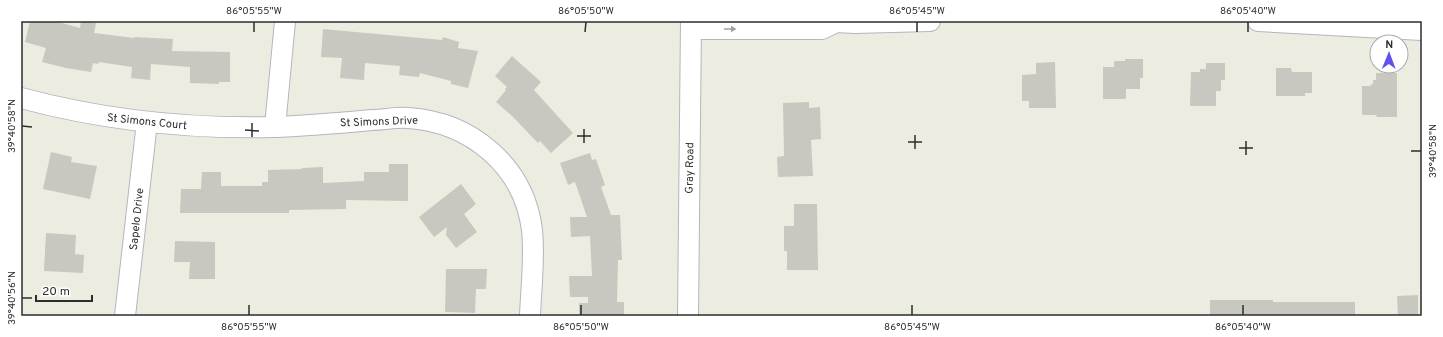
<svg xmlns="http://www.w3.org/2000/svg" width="1443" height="337" viewBox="0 0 1443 337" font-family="Overpass,sans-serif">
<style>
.building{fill:#c9c8c0}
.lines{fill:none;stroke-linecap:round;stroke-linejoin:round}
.minor-casing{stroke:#b6b4bf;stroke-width:22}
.minor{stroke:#fff;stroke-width:20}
.oneway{fill:#a0a0a0}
.ticks{fill:none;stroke:#2d2d2d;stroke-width:1.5}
.labels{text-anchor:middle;stroke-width:3.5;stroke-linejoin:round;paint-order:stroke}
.street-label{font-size:11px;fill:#2d2d2d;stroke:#fff}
.neatline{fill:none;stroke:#2d2d2d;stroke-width:1.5}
.ticks-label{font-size:10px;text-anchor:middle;fill:#2d2d2d}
</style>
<rect width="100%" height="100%" fill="#edece1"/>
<!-- building -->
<g class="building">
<path d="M 30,21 L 55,21 L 80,28 L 81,21 L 85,21 L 96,23 L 94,33 L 134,38 L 134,37 L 173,39 L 172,51 L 230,52 L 230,82 L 219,82 L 219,84 L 190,83 L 190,67 L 151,64 L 150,80 L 131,78 L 132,67 L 99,62 L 98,64 L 93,63 L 91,72 L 66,68 L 42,62 L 46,48 L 25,42 Z"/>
<path d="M 323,29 L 442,40 L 443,37 L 459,42 L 458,48 L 478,51 L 468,88 L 451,84 L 451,81 L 420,73 L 419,77 L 399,75 L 400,66 L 365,63 L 364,80 L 340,78 L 342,58 L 321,57 Z"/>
<path d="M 512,56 L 541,82 L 534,90 L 573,133 L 551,153 L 540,141 L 538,143 L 512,116 L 496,102 L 506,90 L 505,89 L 507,87 L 495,76 Z"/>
<path d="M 1125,59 L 1143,59 L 1143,78 L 1140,78 L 1140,89 L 1126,89 L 1126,99 L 1103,99 L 1103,67 L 1114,67 L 1114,61 L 1125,61 Z"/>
<path d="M 1055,62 L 1056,108 L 1029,108 L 1029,101 L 1022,101 L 1022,75 L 1036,74 L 1036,63 Z"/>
<path d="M 1206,63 L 1225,63 L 1225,80 L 1221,80 L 1221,91 L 1216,91 L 1216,106 L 1190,106 L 1191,72 L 1200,72 L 1200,69 L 1206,69 Z"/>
<path d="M 1276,68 L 1291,68 L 1292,72 L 1312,72 L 1312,93 L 1305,93 L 1305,96 L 1276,96 Z"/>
<path d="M 1376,73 L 1397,73 L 1397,117 L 1377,117 L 1376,115 L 1362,115 L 1362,86 L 1371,86 L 1371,84 L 1373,84 L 1373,80 L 1376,80 Z"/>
<path d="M 809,102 L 809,108 L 820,107 L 821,139 L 811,140 L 813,176 L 778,177 L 777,157 L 784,156 L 783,103 Z"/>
<path d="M 51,152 L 72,157 L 71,162 L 97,166 L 90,199 L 43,189 Z"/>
<path d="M 590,153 L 592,160 L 596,159 L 605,185 L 601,187 L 611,215 L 620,215 L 622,260 L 618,260 L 617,302 L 624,302 L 624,316 L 579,316 L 579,303 L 588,303 L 588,297 L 570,297 L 569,276 L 592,276 L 590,236 L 571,237 L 570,217 L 587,217 L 575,182 L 568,185 L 560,163 Z"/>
<path d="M 389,164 L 408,164 L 408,201 L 346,200 L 346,209 L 289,210 L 289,213 L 180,213 L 181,189 L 201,189 L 202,172 L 221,172 L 221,186 L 262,186 L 262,182 L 268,182 L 268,170 L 302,169 L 302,168 L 323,167 L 323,183 L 364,181 L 364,172 L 389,172 Z"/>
<path d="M 461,184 L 476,204 L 464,214 L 477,232 L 456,248 L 446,235 L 447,227 L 434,237 L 419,217 Z"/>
<path d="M 794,204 L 817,204 L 818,270 L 787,270 L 787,251 L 784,251 L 784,226 L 794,226 Z"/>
<path d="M 46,233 L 76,235 L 75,254 L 84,255 L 83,273 L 44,271 Z"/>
<path d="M 175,241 L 215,242 L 215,279 L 189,279 L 190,262 L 174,262 Z"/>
<path d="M 446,269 L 487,269 L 486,289 L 476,289 L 475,313 L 445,312 Z"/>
<path d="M 1418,295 L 1418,316 L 1398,316 L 1397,296 Z"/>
<path d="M 1210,300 L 1273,300 L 1273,302 L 1355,302 L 1355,316 L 1210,316 Z"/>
</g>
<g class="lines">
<!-- minor casing -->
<g class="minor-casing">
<g id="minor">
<path d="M 1258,21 L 1422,30"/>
<path d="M 836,22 L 854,23 L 930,21"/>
<path d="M 691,29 L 822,29 L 836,22 L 834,21"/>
<path d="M 21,98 C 103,120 188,129 273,127 C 306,126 339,123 372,120 C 384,120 396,117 408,118 C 471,122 524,166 532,230 C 535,258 531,288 530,316"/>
<path d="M 275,127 L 285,21"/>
<path d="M 125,316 L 147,122"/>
<path d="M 688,316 L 691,21"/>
</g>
</g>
<!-- minor -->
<use href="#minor" class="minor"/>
</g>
<!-- one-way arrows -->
<defs><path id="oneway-solid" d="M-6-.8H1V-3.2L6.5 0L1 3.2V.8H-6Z"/></defs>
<use class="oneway" href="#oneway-solid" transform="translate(730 29)"/>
<!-- ticks -->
<path class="ticks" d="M 254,32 L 254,22M 585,32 L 586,22M 917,32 L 917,22M 1248,32 L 1248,22M 22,126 L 32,127M 245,130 L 259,131M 577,136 L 591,136M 252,137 L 252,123M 908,142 L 922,142M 584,143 L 584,129M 1239,148 L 1253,148M 915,149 L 915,135M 1411,151 L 1421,151M 1246,155 L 1246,141M 22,298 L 32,298M 249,315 L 249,305M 581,315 L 581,305M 912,315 L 912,305M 1243,315 L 1243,305"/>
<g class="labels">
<!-- street labels -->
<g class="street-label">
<text transform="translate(147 121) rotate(6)" y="4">St Simons Court</text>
<text transform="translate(379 121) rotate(-2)" y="4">St Simons Drive</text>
<text transform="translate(689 168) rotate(-89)" y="4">Gray Road</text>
<text transform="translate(136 219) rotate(-84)" y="4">Sapelo Drive</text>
</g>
</g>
<!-- border -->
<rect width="1443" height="337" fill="none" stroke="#ffffff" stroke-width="44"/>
<!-- north arrow -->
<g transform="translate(1389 54) rotate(1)"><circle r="19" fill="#ffffff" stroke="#ababab"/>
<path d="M0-3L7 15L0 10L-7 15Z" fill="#6450eb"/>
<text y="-6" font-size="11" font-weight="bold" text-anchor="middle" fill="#2d2d2d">N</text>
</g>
<!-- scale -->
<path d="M36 295v6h56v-6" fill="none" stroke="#2d2d2d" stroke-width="2"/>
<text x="42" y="295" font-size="12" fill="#2d2d2d" stroke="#ffffff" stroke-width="3" paint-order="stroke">20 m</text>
<rect x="22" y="22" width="1399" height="293" class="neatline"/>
<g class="ticks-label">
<text x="254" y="14">86°05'55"W</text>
<text x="586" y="14">86°05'50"W</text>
<text x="917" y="14">86°05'45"W</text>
<text x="1248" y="14">86°05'40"W</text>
<text transform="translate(11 126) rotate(-90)" y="4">39°40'58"N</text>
<text transform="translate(1432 151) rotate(-90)" y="4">39°40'58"N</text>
<text transform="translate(11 298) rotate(-90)" y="4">39°40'56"N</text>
<text x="249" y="330">86°05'55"W</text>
<text x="581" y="330">86°05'50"W</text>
<text x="912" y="330">86°05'45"W</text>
<text x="1243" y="330">86°05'40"W</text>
</g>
</svg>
